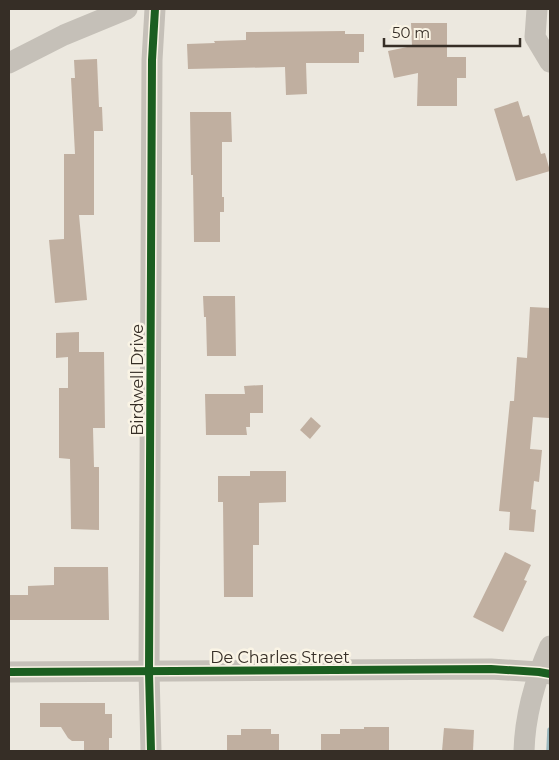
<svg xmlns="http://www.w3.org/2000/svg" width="559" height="760" viewBox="0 0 559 760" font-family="Montserrat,sans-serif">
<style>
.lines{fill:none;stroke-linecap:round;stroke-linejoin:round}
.stream{stroke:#9ab8be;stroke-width:5.5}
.building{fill:#c0afa0}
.minor{stroke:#c5c0b8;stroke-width:21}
.cycleway-casing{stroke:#faf4e5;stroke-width:11}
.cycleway{stroke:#1b5e20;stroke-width:8}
.labels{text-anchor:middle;stroke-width:5;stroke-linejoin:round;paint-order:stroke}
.street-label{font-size:16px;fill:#362e26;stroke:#faf4e5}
</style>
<rect width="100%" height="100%" fill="#ece8df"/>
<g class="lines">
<!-- stream -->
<path class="stream" d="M 549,751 L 550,730"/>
</g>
<!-- building -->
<g class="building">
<path d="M 411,23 L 447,23 L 447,57 L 466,57 L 466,78 L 457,78 L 457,106 L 417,106 L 418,73 L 394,78 L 388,51 L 412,46 Z"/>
<path d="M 345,31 L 345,34 L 364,34 L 364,52 L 359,52 L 359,63 L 306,63 L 307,94 L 286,95 L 285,67 L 188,69 L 187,44 L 215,43 L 214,41 L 246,40 L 246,32 Z"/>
<path d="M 97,59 L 99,107 L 102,107 L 103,131 L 94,131 L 94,215 L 79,215 L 87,300 L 55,303 L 49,240 L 64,239 L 64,154 L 75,154 L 71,78 L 75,78 L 74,60 Z"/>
<path d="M 518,101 L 523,117 L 529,115 L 541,154 L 545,153 L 550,171 L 516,181 L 494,109 Z"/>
<path d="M 190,112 L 231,112 L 232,142 L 222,142 L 222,197 L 224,197 L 224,212 L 220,212 L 220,242 L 194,242 L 193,175 L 191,175 Z"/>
<path d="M 203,296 L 235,296 L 236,356 L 207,356 L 206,317 L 204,317 Z"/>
<path d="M 530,307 L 550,308 L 549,418 L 533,417 L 530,449 L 542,450 L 539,482 L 534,481 L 531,509 L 536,510 L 534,532 L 509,530 L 510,512 L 499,511 L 510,401 L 514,401 L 517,357 L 527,358 Z"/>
<path d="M 79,332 L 79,352 L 104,352 L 105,428 L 93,428 L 94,467 L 99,467 L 99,530 L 71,529 L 70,459 L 59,458 L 59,388 L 68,388 L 68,357 L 56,358 L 56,333 Z"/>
<path d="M 263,385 L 263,413 L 250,413 L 250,427 L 246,427 L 247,435 L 206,435 L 205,394 L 245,394 L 244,386 Z"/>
<path d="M 311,417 L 321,426 L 310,439 L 300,430 Z"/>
<path d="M 250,471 L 286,471 L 286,502 L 259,503 L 259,545 L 253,545 L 253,597 L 224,597 L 223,502 L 218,502 L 218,476 L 250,476 Z"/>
<path d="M 505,552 L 531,565 L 524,580 L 527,581 L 503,632 L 473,617 Z"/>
<path d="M 54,567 L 108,567 L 109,620 L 9,620 L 9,595 L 28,595 L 28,586 L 54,585 Z"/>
<path d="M 40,703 L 105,703 L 105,714 L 112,714 L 112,738 L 109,738 L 109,751 L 84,751 L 84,741 L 72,741 L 68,738 L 61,727 L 40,727 Z"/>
<path d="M 364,727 L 389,727 L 389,751 L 321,751 L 321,734 L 340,734 L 340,729 L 364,729 Z"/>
<path d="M 444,728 L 474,730 L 473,751 L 442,751 Z"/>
<path d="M 241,729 L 271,729 L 271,734 L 279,734 L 279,751 L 227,751 L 227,735 L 241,735 Z"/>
</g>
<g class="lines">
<!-- minor -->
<g class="minor">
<path d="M 537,9 L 535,37 L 550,62"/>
<path d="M 9,63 L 64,35 L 127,9"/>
<path d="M 9,672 L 491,669 L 539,672 L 550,674"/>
<path d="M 151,751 L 149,672 L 152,60 L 155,9"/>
<path d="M 524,751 C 525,714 535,680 550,646"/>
</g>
<!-- cycleway casing -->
<g class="cycleway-casing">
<g id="cycleway">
<path d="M 9,672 L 491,669 L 539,672 L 550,674"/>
<path d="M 151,751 L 149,672 L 152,60 L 155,9"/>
</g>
</g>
<!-- cycleway -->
<use href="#cycleway" class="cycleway"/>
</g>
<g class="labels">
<!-- street labels -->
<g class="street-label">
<text transform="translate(137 380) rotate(-90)" y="6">Birdwell Drive</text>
<text x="280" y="663">De Charles Street</text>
</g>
</g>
<!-- border -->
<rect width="559" height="760" fill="none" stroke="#362e26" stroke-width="20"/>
<!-- scale -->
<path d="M384 38v8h136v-8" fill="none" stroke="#362e26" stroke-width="2.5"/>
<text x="392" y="38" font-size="15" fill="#362e26" stroke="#faf4e5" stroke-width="4" paint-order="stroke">50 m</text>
</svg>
